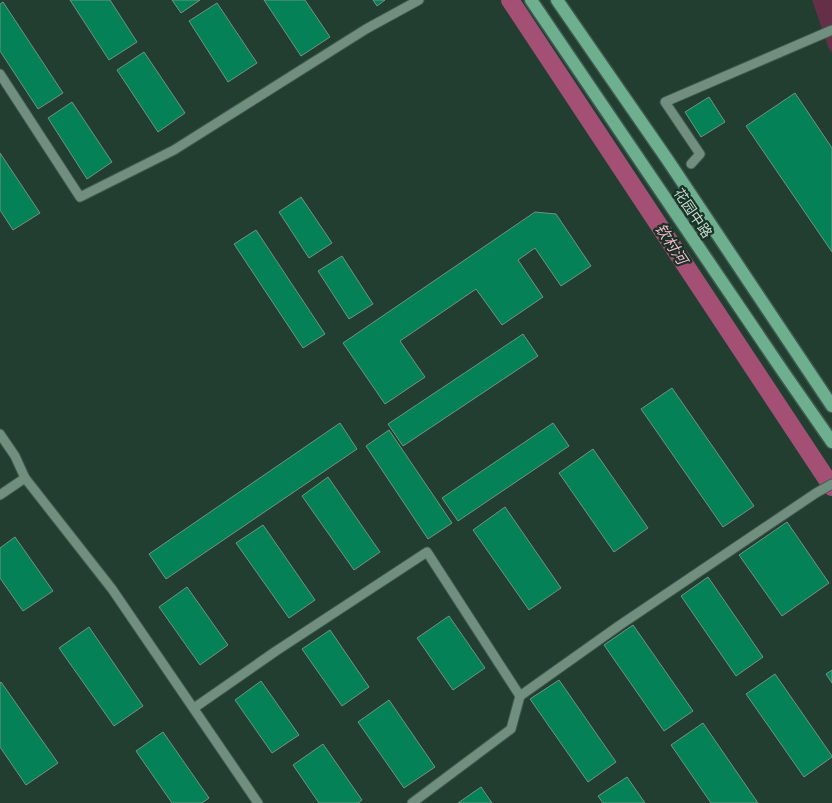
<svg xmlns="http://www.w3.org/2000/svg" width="832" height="803" viewBox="0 0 832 803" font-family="'Roboto Condensed','Noto Sans SC',sans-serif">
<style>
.green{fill:#653047}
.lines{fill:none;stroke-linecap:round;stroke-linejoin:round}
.canal{stroke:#a35074;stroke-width:18}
.building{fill:#058157;stroke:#739382}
.minor-casing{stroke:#415a4f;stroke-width:11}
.major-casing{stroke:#415a4f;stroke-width:15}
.minor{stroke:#708f7e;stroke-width:9}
.major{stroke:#6eaf8f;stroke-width:12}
.labels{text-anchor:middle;stroke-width:4.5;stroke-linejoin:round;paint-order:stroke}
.street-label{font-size:14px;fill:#c8d8cf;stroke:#173326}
.water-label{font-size:15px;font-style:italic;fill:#fbb5d0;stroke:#173326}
</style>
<rect width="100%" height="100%" fill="#213e30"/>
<!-- green -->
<path class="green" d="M 812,0 L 832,0 L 832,52 L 829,49 Z"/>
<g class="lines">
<!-- canal -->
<path class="canal" d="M 510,0 L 832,487"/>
</g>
<!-- building -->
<g class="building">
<path d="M 70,0 L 110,0 L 137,42 L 109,60 Z"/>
<path d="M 172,0 L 200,0 L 181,13 Z"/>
<path d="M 264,0 L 305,0 L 330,37 L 301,56 Z"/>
<path d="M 373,0 L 385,0 L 377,6 Z"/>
<path d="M 3,2 L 63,93 L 38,109 L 0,51 L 0,4 Z"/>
<path d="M 217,3 L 257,63 L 228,82 L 189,21 Z"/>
<path d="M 144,52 L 185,113 L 158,132 L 117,70 Z"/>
<path d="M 795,93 L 832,148 L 832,252 L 746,126 Z"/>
<path d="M 709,97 L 725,122 L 701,137 L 685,112 Z"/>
<path d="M 72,102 L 112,162 L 87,179 L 48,118 Z"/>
<path d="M 0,153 L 40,213 L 13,230 L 0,210 Z"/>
<path d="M 301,197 L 332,243 L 309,258 L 279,212 Z"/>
<path d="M 535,212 L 556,214 L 591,266 L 561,286 L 535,248 L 518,260 L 543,297 L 502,325 L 476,289 L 400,341 L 425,377 L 385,404 L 343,343 Z"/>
<path d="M 256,230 L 325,334 L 303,348 L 234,244 Z"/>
<path d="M 342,256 L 373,304 L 349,319 L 318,271 Z"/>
<path d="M 523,334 L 538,356 L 403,446 L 388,424 Z"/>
<path d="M 672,388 L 754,506 L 723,527 L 641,409 Z"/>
<path d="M 340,423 L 357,449 L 166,579 L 149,554 Z"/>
<path d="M 553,423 L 569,446 L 458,521 L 442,498 Z"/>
<path d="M 389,430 L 452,523 L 428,539 L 366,446 Z"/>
<path d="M 593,449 L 648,528 L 614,552 L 559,473 Z"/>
<path d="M 328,477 L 380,552 L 354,570 L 302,496 Z"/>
<path d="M 505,507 L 561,588 L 529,610 L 473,530 Z"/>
<path d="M 787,522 L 829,583 L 782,616 L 739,555 Z"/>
<path d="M 263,525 L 315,600 L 289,618 L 236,543 Z"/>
<path d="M 15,537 L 53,591 L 23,611 L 0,578 L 0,548 Z"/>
<path d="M 708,577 L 763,657 L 736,676 L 681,596 Z"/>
<path d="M 187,587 L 228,645 L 200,665 L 159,607 Z"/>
<path d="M 449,616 L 485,668 L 453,690 L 417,638 Z"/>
<path d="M 633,625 L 693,711 L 664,731 L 604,645 Z"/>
<path d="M 89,627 L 143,706 L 114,726 L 59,648 Z"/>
<path d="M 330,630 L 369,687 L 342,706 L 302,649 Z"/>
<path d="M 832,670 L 832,683 L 826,674 Z"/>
<path d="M 775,674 L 832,756 L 832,757 L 804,777 L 746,694 Z"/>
<path d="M 559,680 L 616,762 L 588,782 L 530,699 Z"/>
<path d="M 261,681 L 299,735 L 272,753 L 235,700 Z"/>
<path d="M 1,682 L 58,763 L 26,785 L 0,747 L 0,683 Z"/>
<path d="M 389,700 L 435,767 L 404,788 L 358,722 Z"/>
<path d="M 703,723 L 758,803 L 711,803 L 671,745 Z"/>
<path d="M 163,732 L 209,798 L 202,803 L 172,803 L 136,751 Z"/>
<path d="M 323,744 L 362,800 L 358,803 L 319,803 L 293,765 Z"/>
<path d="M 627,777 L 645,803 L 603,803 L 598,796 Z"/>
<path d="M 481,787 L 492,803 L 458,803 Z"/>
</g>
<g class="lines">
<!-- minor casing -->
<g class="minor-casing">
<g id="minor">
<path d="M 0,74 L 80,197 L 174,150 L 366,29 L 419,0"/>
<path d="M 691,164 L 700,154 L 665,102 L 832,30"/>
<path d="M 0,434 L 15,456 L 25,478 L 112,589 L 258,803"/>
<path d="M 0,495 L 25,478"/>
<path d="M 194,708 L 276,651 L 427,552 L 520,696"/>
<path d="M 412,803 L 511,729 L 520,696 L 620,625 L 816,493 L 832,484"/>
</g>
</g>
<!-- major casing -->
<g class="major-casing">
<g id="major">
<path d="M 531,0 L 784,373 L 832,442"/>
<path d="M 557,0 L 667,159 L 832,406"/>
</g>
</g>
<!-- minor -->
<use href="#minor" class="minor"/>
<!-- major -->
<use href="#major" class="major"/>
</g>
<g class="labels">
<!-- street labels -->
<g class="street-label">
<text transform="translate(693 213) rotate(56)" y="5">花园中路</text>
</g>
<!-- water labels -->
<g class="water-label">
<text transform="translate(671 244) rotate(57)" y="5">钦村河</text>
</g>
</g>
</svg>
